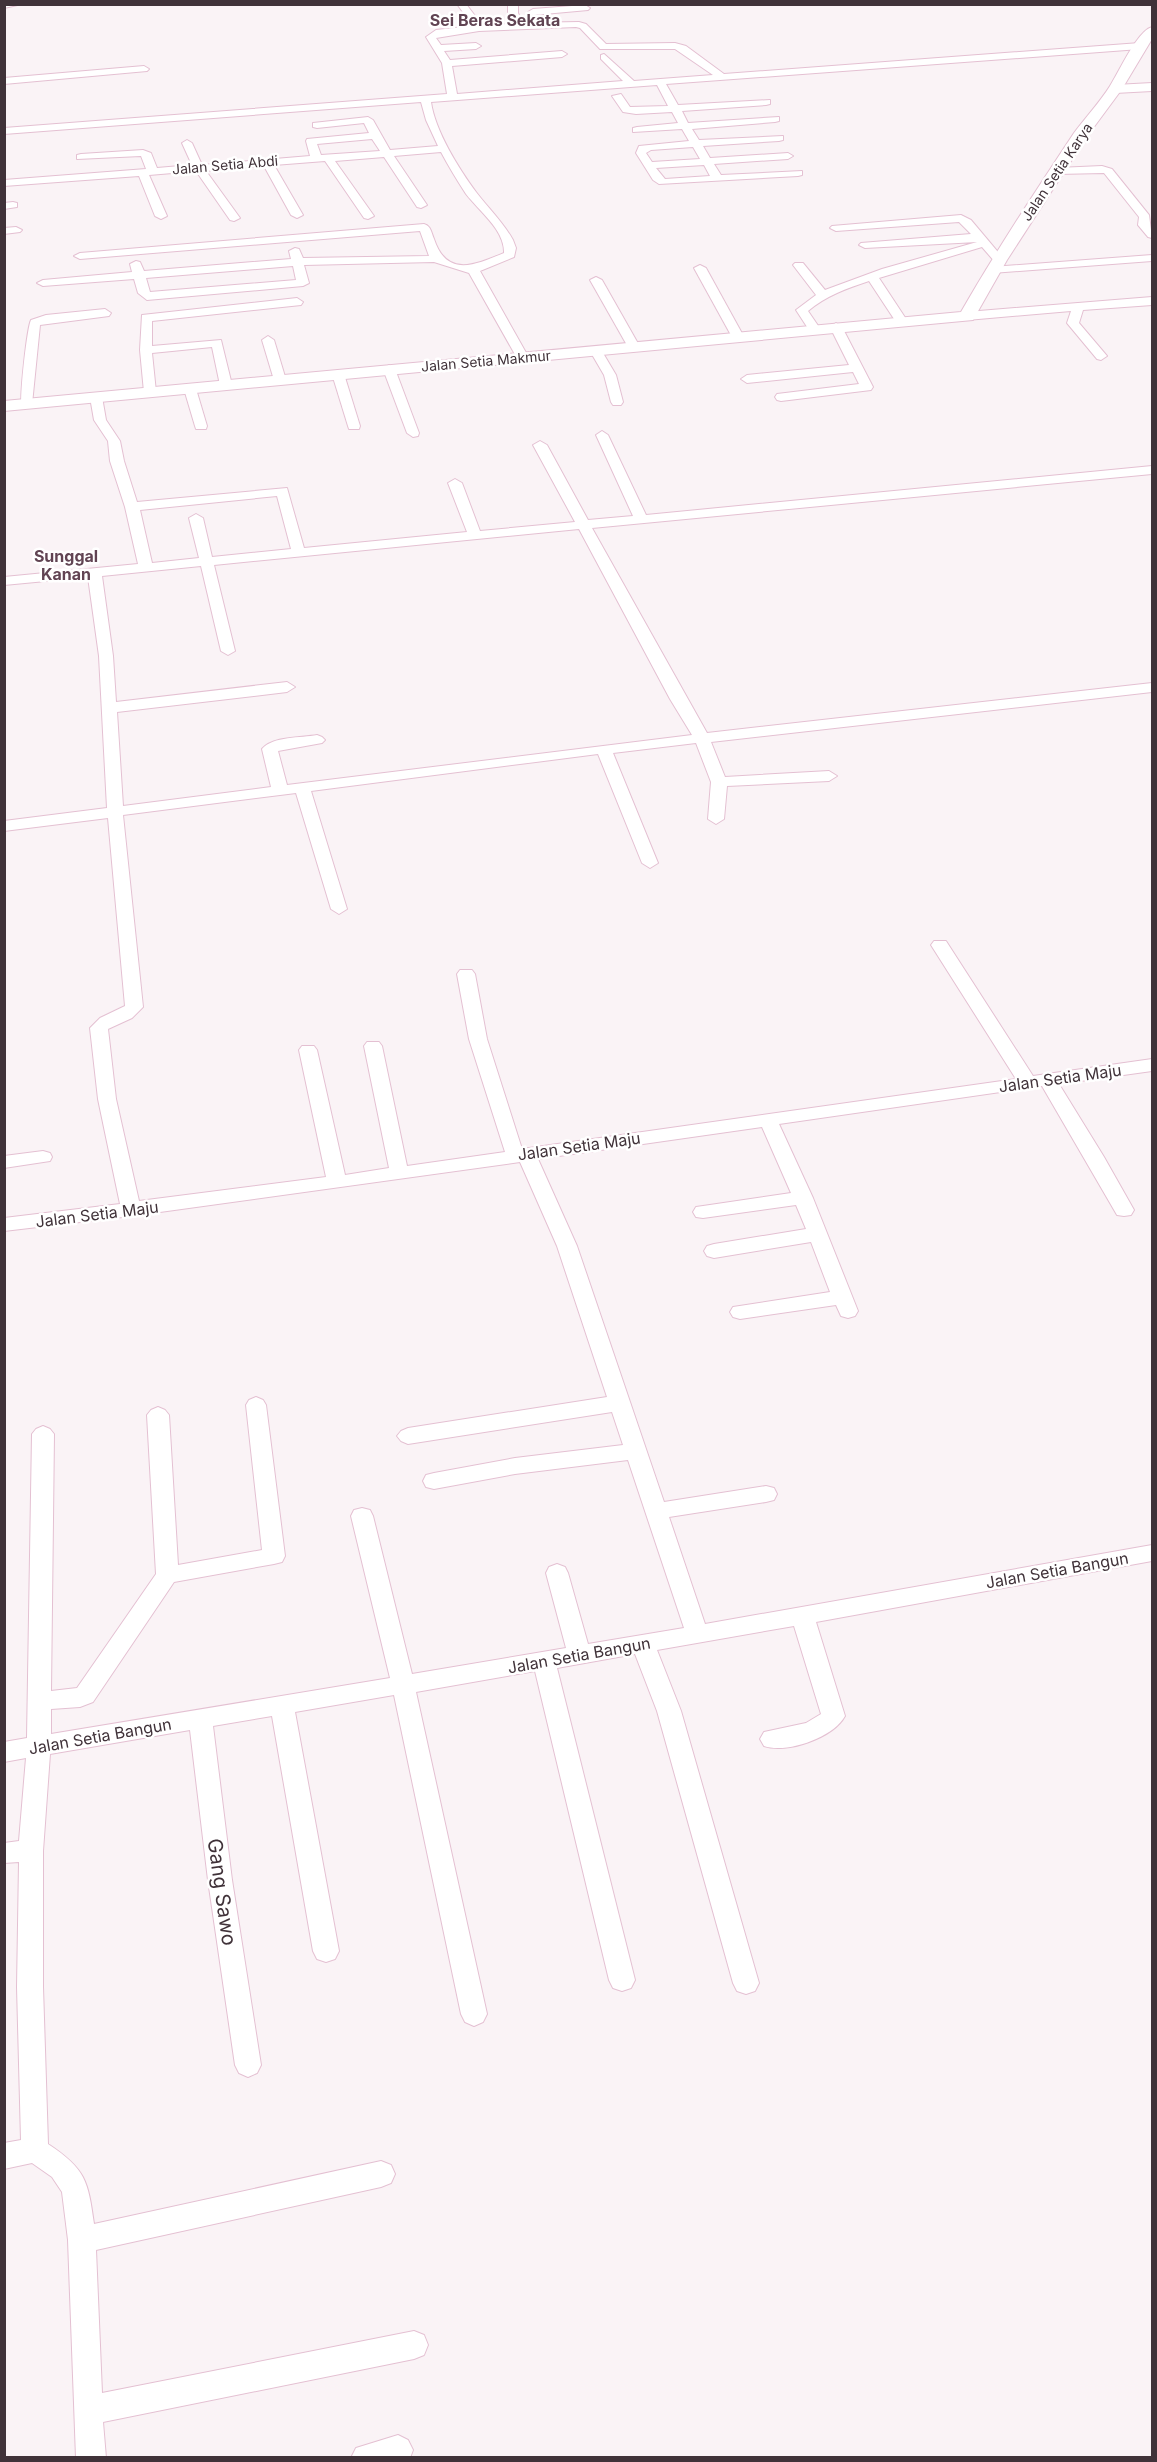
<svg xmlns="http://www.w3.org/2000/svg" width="1157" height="2462" viewBox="0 0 1157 2462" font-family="Inter,sans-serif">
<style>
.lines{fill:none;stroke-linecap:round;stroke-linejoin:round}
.minor-casing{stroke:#e4c0d2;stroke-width:2}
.tertiary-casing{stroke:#e4c0d2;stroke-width:2}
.secondary-casing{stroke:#e4c0d2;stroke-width:2}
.minor{fill:#fff;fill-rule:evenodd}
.tertiary{fill:#fff;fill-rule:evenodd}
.secondary{fill:#fff;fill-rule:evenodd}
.labels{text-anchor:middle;stroke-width:5;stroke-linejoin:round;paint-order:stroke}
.far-street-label{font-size:14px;fill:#403239;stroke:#fff}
.far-quarter-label{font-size:16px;font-weight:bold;fill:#614453;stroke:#fff}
.street-label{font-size:16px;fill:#403239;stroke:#fff}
.near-street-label{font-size:20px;fill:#403239;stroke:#fff}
</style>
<rect width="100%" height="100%" fill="#faf3f6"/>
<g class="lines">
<!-- minor casing -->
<g class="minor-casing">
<g id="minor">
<path d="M 4,4 L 22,4 L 4,8 Z"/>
<path d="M 457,4 L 466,4 L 482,25 L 513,24 L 508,13 L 508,4 L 518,4 L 518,13 L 523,23 L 579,22 L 586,24 L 606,44 L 675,43 L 686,46 L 724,74 L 1140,43 L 1145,46 L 1140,49 L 666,84 L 678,105 L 770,100 L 770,104 L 766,105 L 682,111 L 688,123 L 779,117 L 779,121 L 775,122 L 692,129 L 699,140 L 783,136 L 783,140 L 779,141 L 703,146 L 710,158 L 788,153 L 793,156 L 788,159 L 714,164 L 721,175 L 802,171 L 802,175 L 798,176 L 659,184 L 653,180 L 636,153 L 639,146 L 689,141 L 682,129 L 633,132 L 633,128 L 637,127 L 678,123 L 672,112 L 636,114 L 623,112 L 612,96 L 621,94 L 630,107 L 668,106 L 657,85 L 431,102 C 435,131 459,169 476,192 C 488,208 503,222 513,240 L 516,248 L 514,257 L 480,271 L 529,358 L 523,362 L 517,358 L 469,273 L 434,262 L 304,265 L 309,283 L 303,286 L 147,300 L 138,293 L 134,279 L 43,286 L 37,283 L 43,280 L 132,272 L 130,264 L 136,261 L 140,262 L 144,271 L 291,259 L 289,251 L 295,248 L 299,249 L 303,258 L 429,256 L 420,231 L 80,259 L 74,256 L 80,253 L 424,224 C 431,226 431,232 434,239 C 447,278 475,265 504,253 C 505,230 479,211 466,194 C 457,180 449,167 441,152 L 394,156 L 427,205 L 421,208 L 417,207 L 384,157 L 335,161 L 374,216 L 368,219 L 364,218 L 325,161 L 274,165 L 303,215 L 297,218 L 291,215 L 264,166 L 206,171 L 240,218 L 234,221 L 230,220 L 196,171 L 149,175 L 167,216 L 161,219 L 155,216 L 139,176 L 4,186 L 4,180 L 146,169 L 141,156 L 77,159 L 77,155 L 81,154 L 143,150 L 151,153 L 157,168 L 192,165 L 182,143 L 187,140 L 192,143 L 202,165 L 310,156 L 306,141 L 307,139 L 369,133 L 364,123 L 317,128 L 313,127 L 313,123 L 368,117 L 373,120 L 390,150 L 438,146 L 426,120 L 421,102 L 4,134 L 4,128 L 447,94 L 442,63 L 426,37 L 436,30 L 473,26 ZM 576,27 L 580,28 L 600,49 L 675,49 L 713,75 L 634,81 L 604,54 L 601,55 L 601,59 L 623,81 L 457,94 L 452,66 L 562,57 L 567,54 L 562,51 L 450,60 L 444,51 L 476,49 L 481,46 L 476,43 L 441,45 L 436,38 L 479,31 ZM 372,139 L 380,151 L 321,155 L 317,144 ZM 693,147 L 700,159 L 652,162 L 646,153 L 651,150 ZM 704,165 L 710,176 L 665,179 L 656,168 ZM 293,266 L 296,280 L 162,291 L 150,292 L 146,278 Z"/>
<path d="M 585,5 L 590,8 L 588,10 L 533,15 L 528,12 L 533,9 Z"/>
<path d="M 144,66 L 149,69 L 147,71 L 4,84 L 4,78 Z"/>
<path d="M 1102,166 L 1112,169 L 1149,215 L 1152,238 L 1148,237 L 1138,225 L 1139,217 L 1104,173 L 1057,174 L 1052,171 L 1057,168 Z"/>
<path d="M 13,202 L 17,203 L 17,207 L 4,209 L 4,203 Z"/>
<path d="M 961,215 L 971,220 L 1003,258 L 1003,262 L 995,262 L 982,247 L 879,278 L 908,322 L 902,326 L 898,325 L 869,281 C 848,288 825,296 808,311 L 821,330 L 815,334 L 811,333 L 796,310 L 816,295 L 793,265 L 795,263 L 803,263 L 825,290 L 882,269 L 977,242 L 865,248 L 859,245 L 861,243 L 971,234 L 959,222 L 836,231 L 830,228 L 832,226 Z"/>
<path d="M 16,227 L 22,230 L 20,232 L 4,234 L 4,228 Z"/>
<path d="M 1152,255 L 1152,261 L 992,273 L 986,270 L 992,267 Z"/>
<path d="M 700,265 L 706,268 L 744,337 L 742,340 L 738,341 L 732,337 L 694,268 Z"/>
<path d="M 596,277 L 602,280 L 640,347 L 638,350 L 634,351 L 628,347 L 590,280 Z"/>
<path d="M 1152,297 L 1152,305 L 1083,310 L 1079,323 L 1107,356 L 1101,360 L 1097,359 L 1067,323 L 1071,311 L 967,320 L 961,316 L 967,312 Z"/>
<path d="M 297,298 L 303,302 L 301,305 L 152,321 L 152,346 L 221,340 L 232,385 L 226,389 L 220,385 L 212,347 L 152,353 L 156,392 L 150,396 L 144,392 L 140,350 L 142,315 Z"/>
<path d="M 105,309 L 111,313 L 109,316 L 40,325 L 32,404 L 26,408 L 22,407 C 19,401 27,328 31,320 L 46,315 Z"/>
<path d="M 836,323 L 842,327 L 873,387 L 871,390 L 781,401 L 777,400 L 775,397 L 777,394 L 859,384 L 853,372 L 747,383 L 741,379 L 747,375 L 849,365 L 830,327 Z"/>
<path d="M 268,336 L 274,340 L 286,380 L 284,383 L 276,383 L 274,380 L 262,340 Z"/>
<path d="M 596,347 L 600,348 L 616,375 L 623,402 L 621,405 L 613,405 L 611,402 L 604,375 L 590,351 Z"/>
<path d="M 389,365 L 395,369 L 419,433 L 418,436 L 413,437 L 407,433 L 383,369 Z"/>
<path d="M 338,370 L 344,374 L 360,426 L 359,429 L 349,429 L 348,426 L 332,374 Z"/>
<path d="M 190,385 L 196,389 L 207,426 L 206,429 L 196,429 L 195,426 L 184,389 Z"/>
<path d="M 96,393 L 102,397 L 106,420 L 120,441 L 124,461 L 137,502 L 287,488 L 304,548 L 467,532 L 448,483 L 455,479 L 462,483 L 480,531 L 575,522 L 533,445 L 540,441 L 547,445 L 588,520 L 633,516 L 596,435 L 602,431 L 608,435 L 646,515 L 1152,466 L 1152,474 L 592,528 L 707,733 L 1152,683 L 1152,692 L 711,742 L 725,777 L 829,771 L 837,776 L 829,781 L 727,786 L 724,819 L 716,824 L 708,819 L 711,782 L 696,743 L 613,753 L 658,863 L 650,868 L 642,863 L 598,754 L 311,791 L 347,909 L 339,914 L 331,909 L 296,793 L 123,815 L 143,1007 L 132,1018 L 108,1029 L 116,1099 L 139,1201 L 326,1177 L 299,1050 L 302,1046 L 314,1046 L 317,1050 L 345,1175 L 389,1168 L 364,1046 L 367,1042 L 379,1042 L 382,1046 L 407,1166 L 505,1152 L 469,1039 L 457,974 L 460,970 L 472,970 L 475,974 L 487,1039 L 522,1149 L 1016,1079 L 931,945 L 934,941 L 946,941 L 1033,1076 L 1152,1059 L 1152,1071 L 1059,1084 L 1104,1157 L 1134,1210 L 1131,1215 L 1124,1216 L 1117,1215 L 1042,1086 L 779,1124 L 813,1198 L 858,1311 L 855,1316 L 848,1318 L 841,1316 L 836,1305 L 740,1319 L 733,1317 L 730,1312 L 733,1307 L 830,1292 L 811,1242 L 714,1258 L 707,1256 L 704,1251 L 707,1246 L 714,1244 L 806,1229 L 796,1205 L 703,1218 L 696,1217 L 693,1212 L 696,1207 L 703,1206 L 791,1193 L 762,1127 L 538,1159 L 577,1246 L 664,1502 L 766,1486 L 774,1488 L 777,1494 L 774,1500 L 766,1502 L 669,1517 L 705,1624 L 1152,1545 L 1152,1561 L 816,1622 L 845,1716 C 833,1738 786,1754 764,1746 L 760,1739 L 764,1732 L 806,1723 L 821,1714 L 794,1626 L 657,1650 L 681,1711 L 759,1983 L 755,1991 L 746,1994 L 737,1991 L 733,1983 L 657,1711 L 635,1654 L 557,1668 L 635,1980 L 631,1988 L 622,1991 L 613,1988 L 609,1980 L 535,1671 L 416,1692 L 487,2014 L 483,2022 L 474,2026 L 465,2022 L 461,2014 L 394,1695 L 295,1712 L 339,1951 L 335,1959 L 326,1962 L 317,1959 L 313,1951 L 272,1716 L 213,1726 L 232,1880 L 261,2065 L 257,2073 L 248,2077 L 239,2073 L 235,2065 L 208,1880 L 190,1730 L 50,1754 L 43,1851 L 43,1987 L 48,2144 C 86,2169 88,2181 94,2224 L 381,2161 L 391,2165 L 395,2174 L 391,2183 L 381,2187 L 96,2250 L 102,2393 L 414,2331 L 424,2335 L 428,2345 L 424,2355 L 414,2359 L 103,2422 L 106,2458 L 76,2458 L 68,2240 L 62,2192 L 52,2177 L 32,2163 L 4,2169 L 4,2143 L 21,2140 L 17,1987 L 19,1862 L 4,1863 L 4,1843 L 19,1841 L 26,1758 L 4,1762 L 4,1742 L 27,1738 L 32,1434 L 36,1429 L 43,1426 L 50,1429 L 54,1434 L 51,1691 L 77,1688 L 156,1574 L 147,1415 L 151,1410 L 158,1407 L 165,1410 L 169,1415 L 178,1565 L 262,1550 L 246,1405 L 249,1400 L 256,1397 L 263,1400 L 266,1405 L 285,1556 L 282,1562 L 274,1564 L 174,1582 L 93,1702 L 80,1707 L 51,1709 L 51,1734 L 390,1678 L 351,1516 L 354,1510 L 362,1508 L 370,1510 L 373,1516 L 412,1674 L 566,1648 L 546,1573 L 549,1567 L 557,1564 L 565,1567 L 568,1573 L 588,1644 L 684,1628 L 628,1460 L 515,1474 L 434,1489 L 426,1487 L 423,1481 L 426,1475 L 434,1473 L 515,1458 L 623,1445 L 612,1412 L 408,1444 L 401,1441 L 397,1436 L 401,1431 L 408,1428 L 607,1397 L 557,1246 L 520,1162 L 131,1216 L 4,1231 L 4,1218 L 120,1204 L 98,1099 L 90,1028 L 100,1018 L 125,1006 L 108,818 L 4,831 L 4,821 L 107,808 L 99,656 L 88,577 L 4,585 L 4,577 L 138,564 L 125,507 L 110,461 L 108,441 L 94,420 L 90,397 ZM 277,496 L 291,549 L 212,557 L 203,518 L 196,514 L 189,518 L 199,558 L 152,563 L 140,510 ZM 579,529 L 670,699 L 692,735 L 287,785 L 278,751 L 322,743 L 325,740 L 322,737 L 317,735 C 301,738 273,736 262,749 L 271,787 L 123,806 L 117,712 L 287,692 L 295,687 L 287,682 L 116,702 L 113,656 L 102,576 L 201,566 L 221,651 L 228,655 L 235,651 L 214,565 Z"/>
<path d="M 43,1151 L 50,1153 L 52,1157 L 50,1161 L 4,1168 L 4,1156 Z"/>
<path d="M 398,2435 L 408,2440 L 413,2450 L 410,2458 L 351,2458 L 356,2448 Z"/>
</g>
</g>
<!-- tertiary casing -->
<g class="tertiary-casing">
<path id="tertiary" d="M 1152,83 L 1152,91 L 1115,93 L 1109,89 L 1115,85 Z"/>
</g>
<!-- secondary casing -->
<g class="secondary-casing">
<path id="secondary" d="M 1152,27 L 1152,39 L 1122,89 L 1088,135 L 1007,260 L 973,320 L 4,411 L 4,401 L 961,312 C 996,251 1035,192 1074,133 C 1086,117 1100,102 1110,86 C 1119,72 1137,31 1152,27 Z"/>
</g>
<!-- minor -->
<use href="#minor" class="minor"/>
<!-- tertiary -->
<use href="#tertiary" class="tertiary"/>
<!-- secondary -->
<use href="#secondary" class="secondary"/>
</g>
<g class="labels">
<!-- far-street labels -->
<g class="far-street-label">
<text transform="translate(225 165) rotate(-5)" y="5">Jalan Setia Abdi</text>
<text transform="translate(1057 172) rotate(-56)" y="5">Jalan Setia Karya</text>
<text transform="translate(486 361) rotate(-5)" y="5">Jalan Setia Makmur</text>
</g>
<!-- far-quarter labels -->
<g class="far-quarter-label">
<text x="495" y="26">Sei Beras Sekata</text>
<text x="66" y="562">Sunggal<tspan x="66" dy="18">Kanan</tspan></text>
</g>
<!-- street labels -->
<g class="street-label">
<text transform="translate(1060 1078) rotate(-8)" y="6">Jalan Setia Maju</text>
<text transform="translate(579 1146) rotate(-8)" y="6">Jalan Setia Maju</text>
<text transform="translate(97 1214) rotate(-7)" y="6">Jalan Setia Maju</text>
<text transform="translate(1057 1570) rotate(-10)" y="6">Jalan Setia Bangun</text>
<text transform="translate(579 1655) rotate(-10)" y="6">Jalan Setia Bangun</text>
<text transform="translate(100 1736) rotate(-10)" y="6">Jalan Setia Bangun</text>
</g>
<!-- near-street labels -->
<g class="near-street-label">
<text transform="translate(222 1892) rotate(82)" y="7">Gang Sawo</text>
</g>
</g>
<!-- border -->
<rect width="1157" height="2462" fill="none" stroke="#403239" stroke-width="12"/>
</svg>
